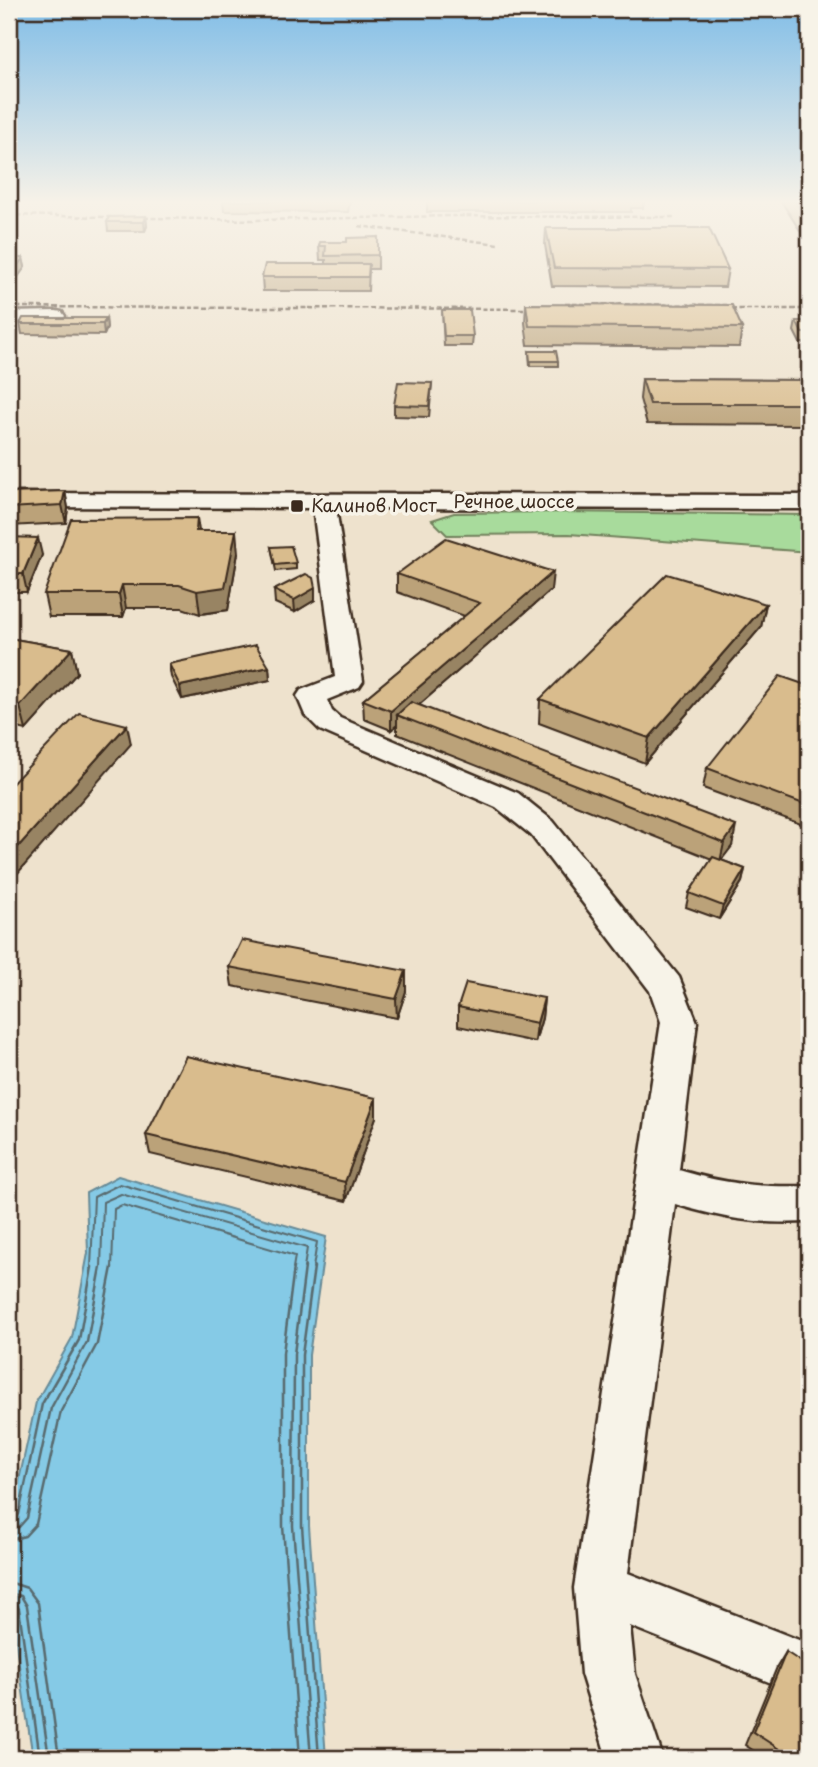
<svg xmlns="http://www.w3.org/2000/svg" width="818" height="1767" viewBox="0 0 818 1767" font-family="'Playpen Sans',sans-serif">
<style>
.green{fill:#a8db9c;stroke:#72825d;stroke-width:2}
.water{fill:#85cae6;stroke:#678a96;stroke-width:2}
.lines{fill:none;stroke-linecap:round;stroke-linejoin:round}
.shore-far1{stroke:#596a6e;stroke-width:2}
.shore{stroke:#596a6e;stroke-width:2.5}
.minor-casing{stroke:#3b2a1e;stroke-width:5}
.minor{fill:#f7f3e8;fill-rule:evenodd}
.rail{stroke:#3b2a1e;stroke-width:2.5;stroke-dasharray:5 2.5;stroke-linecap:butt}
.wall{fill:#bba279;stroke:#3b2a1e;stroke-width:2}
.shaded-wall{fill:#988463;stroke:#3b2a1e;stroke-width:2}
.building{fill:#d9bc8d;stroke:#3b2a1e;stroke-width:2}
.poi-dot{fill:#3b2a1e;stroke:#f7f3e8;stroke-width:2.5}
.labels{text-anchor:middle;stroke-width:7;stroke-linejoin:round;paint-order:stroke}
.far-street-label{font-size:18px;fill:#3b2a1e;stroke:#f7f3e8}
.far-poi-label{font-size:18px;fill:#3b2a1e;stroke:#f7f3e8;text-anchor:start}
</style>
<rect width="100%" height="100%" fill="#eee2cd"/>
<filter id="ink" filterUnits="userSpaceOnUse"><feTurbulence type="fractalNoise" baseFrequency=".0143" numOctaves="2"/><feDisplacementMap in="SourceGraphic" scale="14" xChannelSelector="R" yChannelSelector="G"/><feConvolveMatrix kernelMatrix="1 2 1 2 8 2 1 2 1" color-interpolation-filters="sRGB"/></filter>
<g filter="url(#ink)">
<!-- green -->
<path class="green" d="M 556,512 L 809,515 L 809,552 L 569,534 L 447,535 L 432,520 L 454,513 Z"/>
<!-- water -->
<path class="water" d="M 118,1176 L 326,1237 L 309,1355 L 309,1526 L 326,1758 L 33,1758 L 12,1619 L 11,1517 L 36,1402 L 72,1338 L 88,1253 L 86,1193 Z"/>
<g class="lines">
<!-- shore-far1 -->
<g class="shore-far1">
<path d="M 91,1268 L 94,1197 L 120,1184 L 317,1242 L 313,1268"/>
<path d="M 101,1268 L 103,1202 L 121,1194 L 307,1248 L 304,1268"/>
<path d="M 112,1268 L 114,1209 L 122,1205 L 295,1256 L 293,1268"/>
</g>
<!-- shore -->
<g class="shore">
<path d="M 294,1267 L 283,1353 L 283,1526 L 300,1758"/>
<path d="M 305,1267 L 294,1354 L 293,1526 L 311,1758"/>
<path d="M 314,1267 L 302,1355 L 302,1526 L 319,1758"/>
<path d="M 9,1521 L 15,1520 L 19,1514 L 42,1404 L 79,1340 L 92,1267"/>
<path d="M 9,1529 L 19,1527 L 27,1518 L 51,1408 L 87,1342 L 101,1267"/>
<path d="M 9,1540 L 25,1536 L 36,1524 L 61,1411 L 97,1344 L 112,1267"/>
<path d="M 9,1582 L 27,1588 L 38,1603 L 59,1758"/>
<path d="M 9,1593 L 21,1596 L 27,1606 L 49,1758"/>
<path d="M 9,1602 L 16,1603 L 19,1609 L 40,1758"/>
</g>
<!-- minor casing -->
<g class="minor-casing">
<g id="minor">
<path d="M 56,311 L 62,312 L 65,316 L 62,320 L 9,322 L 9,312 Z"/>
<path d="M 9,493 L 809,495 L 809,509 L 336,508 L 363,681 L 359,687 L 327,700 L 332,711 L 340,718 L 518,793 L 553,821 L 679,977 L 697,1022 L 679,1170 C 729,1185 758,1187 809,1186 L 809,1222 C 757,1224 724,1219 675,1204 L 628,1573 L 809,1644 L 809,1698 L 630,1626 L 635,1674 L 663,1758 L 607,1758 L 581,1674 L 574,1588 L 661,1022 L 650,991 L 531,835 L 496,807 L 320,730 L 305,715 L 297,696 L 301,690 L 335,677 L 313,508 L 9,507 Z"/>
</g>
</g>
<!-- minor -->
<use href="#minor" class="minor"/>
<!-- rail -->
<g class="rail">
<path d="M 9,215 L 254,220 L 449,216 L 676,217"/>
<path d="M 359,226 L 498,244"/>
<path d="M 565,304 L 726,305"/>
<path d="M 9,307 L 544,309"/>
<path d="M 716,309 L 809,309"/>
</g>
</g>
<!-- wall -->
<g class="wall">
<path d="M 223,201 L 350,201 L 348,212 L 224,211 Z"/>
<path d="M 427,201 L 644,201 L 643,208 L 631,208 L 631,212 L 427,212 Z"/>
<path d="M 781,201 L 809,201 L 809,240 L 806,240 Z"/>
<path d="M 146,216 L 147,226 L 145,231 L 108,231 L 107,222 Z"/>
<path d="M 546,228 L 728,269 L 725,287 L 552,286 L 545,245 Z"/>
<path d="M 378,237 L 378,269 L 369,269 L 368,291 L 263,291 L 262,277 L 326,264 L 326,260 L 320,260 L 319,246 Z"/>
<path d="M 23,258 L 25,267 L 12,285 L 9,285 L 9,259 Z"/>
<path d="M 526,304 L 742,328 L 739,347 L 528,345 L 525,323 Z"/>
<path d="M 442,310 L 473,336 L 472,346 L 444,346 Z"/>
<path d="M 106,318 L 107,328 L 104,335 L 22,334 L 20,324 Z"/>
<path d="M 796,321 L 809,321 L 809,343 L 800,343 L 794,331 Z"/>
<path d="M 529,351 L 558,361 L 558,366 L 530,366 Z"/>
<path d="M 642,379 L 809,380 L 809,425 L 647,424 L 640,399 Z"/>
<path d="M 432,383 L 429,417 L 394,416 L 394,405 Z"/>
<path d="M 65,491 L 68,508 L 66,523 L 9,526 L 9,493 Z"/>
<path d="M 197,518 L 199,531 L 238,553 L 228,610 L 200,614 L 182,608 L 126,608 L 123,617 L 49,617 L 44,594 Z"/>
<path d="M 9,537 L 42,555 L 27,592 L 9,592 Z"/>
<path d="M 271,547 L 296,563 L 296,569 L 276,571 Z"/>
<path d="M 397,574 L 551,590 L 419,705 L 732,846 L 721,860 L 745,869 L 742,882 L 719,919 L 686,907 L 689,893 L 712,859 L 397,734 L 397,725 L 391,730 L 364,719 L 363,700 L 465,616 L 397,592 Z"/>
<path d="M 315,588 L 315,600 L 295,612 L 275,603 L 274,590 Z"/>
<path d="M 766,604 L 761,627 L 645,763 L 539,723 L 540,699 Z"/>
<path d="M 9,638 L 72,649 L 77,673 L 26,730 L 9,726 Z"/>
<path d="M 169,664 L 269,667 L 270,680 L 182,699 L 171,677 Z"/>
<path d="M 809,686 L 809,827 L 703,788 L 707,768 Z"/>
<path d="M 229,967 L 406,971 L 406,991 L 397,1018 L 232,986 Z"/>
<path d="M 544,998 L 542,1018 L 535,1042 L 458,1026 L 458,1007 Z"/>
<path d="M 376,1098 L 376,1117 L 346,1201 L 150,1154 L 146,1135 Z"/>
<path d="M 786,1652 L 809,1758 L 765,1758 L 745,1745 L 777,1667 Z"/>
</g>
<!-- shaded-wall -->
<g class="shaded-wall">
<path d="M 146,216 L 147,226 L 145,231 L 144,222 Z"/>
<path d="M 12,226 L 14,235 L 9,243 L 9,231 Z"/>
<path d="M 23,258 L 25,267 L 12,285 L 10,276 Z"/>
<path d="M 106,318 L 107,328 L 104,335 L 103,324 Z"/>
<path d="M 12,423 L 15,439 L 9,451 L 9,428 Z"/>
<path d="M 65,491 L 68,508 L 66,523 L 62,505 Z"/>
<path d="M 236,531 L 238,553 L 228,610 L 200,614 L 197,591 Z"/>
<path d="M 38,538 L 42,555 L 27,592 L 23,574 Z"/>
<path d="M 553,572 L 551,590 L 404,718 L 397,715 L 397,725 L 391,730 L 391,711 Z"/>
<path d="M 122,585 L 126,608 L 123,617 L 119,594 Z"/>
<path d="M 315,588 L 315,600 L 295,612 L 294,600 Z"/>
<path d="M 766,604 L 761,627 L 645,763 L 649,738 Z"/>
<path d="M 72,649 L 77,673 L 26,730 L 20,706 Z"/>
<path d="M 269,667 L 270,680 L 182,699 L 180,686 Z"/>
<path d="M 127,725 L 131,744 L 9,883 L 9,857 Z"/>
<path d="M 736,826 L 732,846 L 720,862 L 724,843 Z"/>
<path d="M 745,869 L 742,882 L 719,919 L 723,906 Z"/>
<path d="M 406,971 L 406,991 L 397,1018 L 396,999 Z"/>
<path d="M 544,998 L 542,1018 L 535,1042 L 537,1023 Z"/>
<path d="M 376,1098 L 376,1117 L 346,1201 L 345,1182 Z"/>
</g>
<!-- building -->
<g class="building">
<path d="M 795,201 L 809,201 L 809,223 Z"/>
<path d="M 146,216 L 144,222 L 107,222 L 109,217 Z"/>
<path d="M 546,228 L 709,228 L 728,269 L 554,268 Z"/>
<path d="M 378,237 L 378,255 L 325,256 L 326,246 L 319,246 L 320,242 L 347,242 L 347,238 Z"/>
<path d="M 9,258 L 23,258 L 10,276 L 9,276 Z"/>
<path d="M 265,264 L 369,264 L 368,277 L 262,277 Z"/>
<path d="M 526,304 L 732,305 L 742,328 L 529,326 Z"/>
<path d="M 442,310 L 470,310 L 473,336 L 444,336 Z"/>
<path d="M 23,318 L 106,318 L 103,324 L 20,324 Z"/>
<path d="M 796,321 L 809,321 L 809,333 L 802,333 Z"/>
<path d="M 529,351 L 556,351 L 558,361 L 530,361 Z"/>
<path d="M 642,379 L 809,380 L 809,404 L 650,404 Z"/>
<path d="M 398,382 L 432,383 L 429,406 L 394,405 Z"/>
<path d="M 65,491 L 62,505 L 9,508 L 9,493 Z"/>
<path d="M 197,518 L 196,531 L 236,531 L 225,587 L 197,591 L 179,585 L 122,585 L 119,594 L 44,594 L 71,519 Z"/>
<path d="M 9,537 L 38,538 L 23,574 L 9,574 Z"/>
<path d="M 446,538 L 553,572 L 391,711 L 363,700 L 480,603 L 397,574 Z"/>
<path d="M 291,546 L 296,563 L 275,565 L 271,547 Z"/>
<path d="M 306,574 L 313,578 L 315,588 L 294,600 L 274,590 Z"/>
<path d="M 667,574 L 766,604 L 649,738 L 540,699 Z"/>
<path d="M 9,638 L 72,649 L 20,706 L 9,703 Z"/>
<path d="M 256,645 L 269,667 L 180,686 L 169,664 Z"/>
<path d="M 780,676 L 809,686 L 809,806 L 707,768 Z"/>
<path d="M 411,702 L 736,826 L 724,843 L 397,715 Z"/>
<path d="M 79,713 L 127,725 L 9,857 L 9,787 Z"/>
<path d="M 713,857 L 745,869 L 723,906 L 689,893 Z"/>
<path d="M 242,940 L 406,971 L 396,999 L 229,967 Z"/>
<path d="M 466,983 L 544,998 L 537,1023 L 458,1007 Z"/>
<path d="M 186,1056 L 376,1098 L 345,1182 L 146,1135 Z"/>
<path d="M 786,1652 L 809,1667 L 809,1758 L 793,1758 L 753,1732 Z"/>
</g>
</g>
<!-- sky -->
<linearGradient id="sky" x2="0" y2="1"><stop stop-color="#80bde7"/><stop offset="0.45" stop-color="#f7f2e8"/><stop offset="1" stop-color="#f7f2e8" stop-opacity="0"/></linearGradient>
<rect width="818" height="449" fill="url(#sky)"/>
<!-- markers -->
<rect class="poi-dot" x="290" y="499" width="14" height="14" rx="3.5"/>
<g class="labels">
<!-- far-street labels -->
<g class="far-street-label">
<text x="514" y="508">Речное шоссе</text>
</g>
<!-- far-poi labels -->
<g class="far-poi-label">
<text x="311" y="512">Калинов Мост</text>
</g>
</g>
<!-- margin -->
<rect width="818" height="1767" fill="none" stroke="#f7f3e8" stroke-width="35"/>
<rect x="18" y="18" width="783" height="1732" fill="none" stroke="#3b2a1e" stroke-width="2.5" filter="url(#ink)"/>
</svg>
